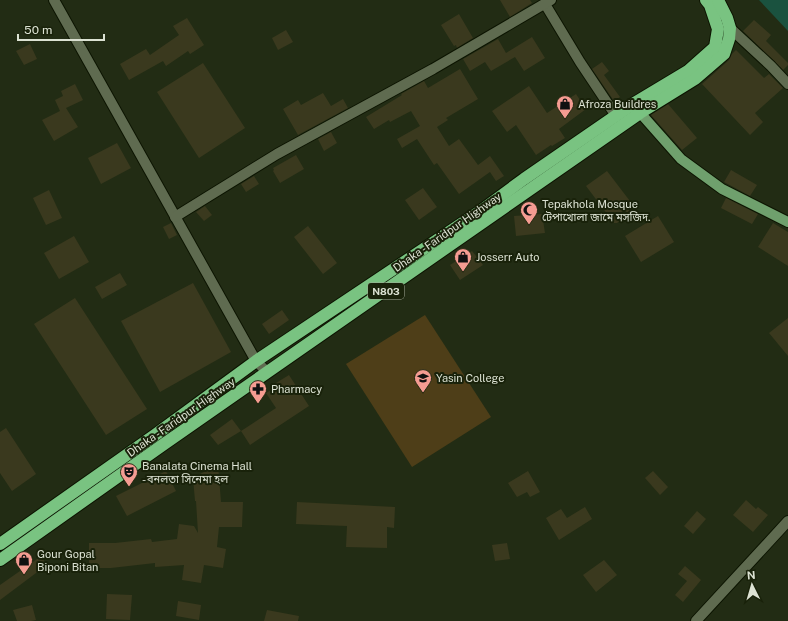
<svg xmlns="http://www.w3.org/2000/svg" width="788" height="621" viewBox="0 0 788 621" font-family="'Public Sans','Noto Sans Bengali',sans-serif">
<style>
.green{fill:#4e3e18}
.water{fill:#1a523f}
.building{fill:#3a391e}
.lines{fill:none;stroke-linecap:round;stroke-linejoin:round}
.minor-casing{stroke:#0c1401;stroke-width:12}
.major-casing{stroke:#0c1401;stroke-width:12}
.highway-casing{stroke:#0c1401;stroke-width:14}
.minor{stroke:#5f6b50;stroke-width:10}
.major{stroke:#6fa06d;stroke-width:10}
.highway{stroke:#79c381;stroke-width:12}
.labels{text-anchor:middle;stroke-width:4;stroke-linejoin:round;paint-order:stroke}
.shield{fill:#19220a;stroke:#a2a897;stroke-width:1}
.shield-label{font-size:10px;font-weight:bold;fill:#dce2d3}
.poi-label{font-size:11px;fill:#dce2d3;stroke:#19220a;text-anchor:start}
.street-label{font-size:11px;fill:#dce2d3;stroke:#19220a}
</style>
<rect width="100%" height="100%" fill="#222c14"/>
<!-- green -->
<path class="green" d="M 425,315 L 491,417 L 412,467 L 346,364 Z"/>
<!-- water -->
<path class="water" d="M 759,0 L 788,0 L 788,31 Z"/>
<!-- building -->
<g class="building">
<path d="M 500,0 L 530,0 L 532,3 L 510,17 Z"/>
<path d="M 459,14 L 473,38 L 457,48 L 456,45 L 454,46 L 441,25 Z"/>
<path d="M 187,18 L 204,45 L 190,54 L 188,51 L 166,66 L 163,61 L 129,80 L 120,64 L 146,49 L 150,55 L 179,35 L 173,26 Z"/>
<path d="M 754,20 L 771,35 L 766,41 L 788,63 L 788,65 L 783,70 L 743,31 Z"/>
<path d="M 286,30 L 293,42 L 278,50 L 272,38 Z"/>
<path d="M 532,37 L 545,58 L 524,71 L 515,57 L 491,71 L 485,62 L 470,71 L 463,59 L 498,39 L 506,53 Z"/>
<path d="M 30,44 L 37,59 L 24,65 L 16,51 Z"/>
<path d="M 736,50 L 764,78 L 769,74 L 783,88 L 755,113 L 763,122 L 750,135 L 702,84 L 729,60 L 732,54 Z"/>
<path d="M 602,62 L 609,71 L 604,75 L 620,97 L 614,101 L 592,69 Z"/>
<path d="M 203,63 L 245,128 L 199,158 L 157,92 Z"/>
<path d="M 460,69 L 478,99 L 446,118 L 448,120 L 437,127 L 449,146 L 459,139 L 478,165 L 490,156 L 504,176 L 496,181 L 490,172 L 459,194 L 437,163 L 434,165 L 417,139 L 402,148 L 397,139 L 420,126 L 411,111 L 390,122 L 389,120 L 374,129 L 366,117 L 402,95 L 401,94 L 424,81 L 428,88 Z"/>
<path d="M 75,84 L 83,100 L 66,108 L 78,127 L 54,141 L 42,120 L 60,111 L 55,100 L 63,96 L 61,91 Z"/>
<path d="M 529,86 L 547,113 L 576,94 L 586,109 L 559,129 L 565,138 L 552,146 L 551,145 L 536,155 L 516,125 L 507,132 L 492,111 Z"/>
<path d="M 323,93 L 331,106 L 343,99 L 348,108 L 298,135 L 283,109 L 298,100 L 301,105 Z"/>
<path d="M 668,104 L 697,138 L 682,150 L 651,115 Z"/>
<path d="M 331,132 L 337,143 L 324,151 L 318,139 Z"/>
<path d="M 117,143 L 131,168 L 101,184 L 88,158 Z"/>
<path d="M 296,155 L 304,169 L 280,183 L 273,171 L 274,170 L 273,168 Z"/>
<path d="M 731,170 L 757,185 L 750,196 L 724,182 Z"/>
<path d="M 607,171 L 636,209 L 617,223 L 614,223 L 586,186 Z"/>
<path d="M 254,176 L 259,184 L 246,192 L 241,184 Z"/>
<path d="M 423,188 L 437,207 L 419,220 L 405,200 Z"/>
<path d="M 49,190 L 62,218 L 46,225 L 33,198 Z"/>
<path d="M 726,198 L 758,214 L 752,224 L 721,208 Z"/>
<path d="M 205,206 L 212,215 L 204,221 L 196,212 Z"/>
<path d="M 542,214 L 545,233 L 516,236 L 514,216 Z"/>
<path d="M 658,216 L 674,242 L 641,262 L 625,236 Z"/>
<path d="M 171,223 L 177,235 L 169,239 L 163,227 Z"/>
<path d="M 773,223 L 788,232 L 788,266 L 758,247 Z"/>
<path d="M 308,226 L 337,263 L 323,274 L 294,237 Z"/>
<path d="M 74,236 L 89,262 L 59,279 L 44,253 Z"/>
<path d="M 472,251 L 483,265 L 460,280 L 450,265 Z"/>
<path d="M 120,273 L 127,285 L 102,299 L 95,287 Z"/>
<path d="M 193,283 L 231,352 L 160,392 L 121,321 Z"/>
<path d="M 75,298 L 147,409 L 106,435 L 34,324 Z"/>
<path d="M 282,310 L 289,320 L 269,334 L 262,324 Z"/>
<path d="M 788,318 L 788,356 L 769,333 Z"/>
<path d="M 289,375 L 309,406 L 250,445 L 241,431 L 218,445 L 210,435 L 232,419 L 241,431 L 276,408 L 266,393 L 278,386 L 276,383 Z"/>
<path d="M 6,428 L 36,474 L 12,491 L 0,473 L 0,432 Z"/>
<path d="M 218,464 L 221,502 L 243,502 L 242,527 L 219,527 L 217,547 L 226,549 L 223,568 L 204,565 L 201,583 L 182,580 L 184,565 L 155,567 L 155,563 L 111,568 L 89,568 L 89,543 L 115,543 L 151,539 L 152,542 L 177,539 L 179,524 L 194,526 L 198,533 L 196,501 L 195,501 L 193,478 Z"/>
<path d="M 166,471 L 176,491 L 127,516 L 116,496 Z"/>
<path d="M 528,471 L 540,492 L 530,497 L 527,492 L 517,497 L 508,483 Z"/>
<path d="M 653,471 L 668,487 L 660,495 L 645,478 Z"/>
<path d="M 746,500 L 756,509 L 758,507 L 768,515 L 753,532 L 733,515 Z"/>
<path d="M 297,502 L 395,507 L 394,528 L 387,527 L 387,548 L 346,547 L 347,526 L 296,524 Z"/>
<path d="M 585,507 L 592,519 L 559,540 L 546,518 L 561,509 L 567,518 Z"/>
<path d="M 697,511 L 706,519 L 693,534 L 684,526 Z"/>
<path d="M 507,543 L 510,559 L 495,561 L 492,545 Z"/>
<path d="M 40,557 L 48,564 L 0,600 L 0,585 Z"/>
<path d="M 604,560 L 617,575 L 596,592 L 583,575 Z"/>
<path d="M 685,566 L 701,580 L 683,602 L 675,595 L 687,581 L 678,574 Z"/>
<path d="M 107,594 L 132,595 L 130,620 L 106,619 Z"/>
<path d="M 178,601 L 201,605 L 199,620 L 176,616 Z"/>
<path d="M 32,605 L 36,620 L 31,621 L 17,621 L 13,610 Z"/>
<path d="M 267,610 L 299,616 L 298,621 L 264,621 Z"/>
</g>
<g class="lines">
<!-- minor casing -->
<g class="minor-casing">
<g id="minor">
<path d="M 54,0 L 256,361 L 267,372"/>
<path d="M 545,4 L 580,62 L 616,116"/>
<path d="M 730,28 L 771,66 L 788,84"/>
<path d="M 175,217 L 277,154 L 433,69 L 551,0"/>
<path d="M 696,621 L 788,521"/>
</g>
</g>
<!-- major casing -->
<g class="major-casing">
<path id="major" d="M 635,107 L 681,159 L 722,189 L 788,222"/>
</g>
<!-- highway casing -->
<g class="highway-casing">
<g id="highway">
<path d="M 0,544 L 155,435 L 256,361 L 482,210 L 524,179 L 633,104 L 688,71 L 715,47 L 718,29 L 710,5 L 706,0"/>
<path d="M 0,560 L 164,444 L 640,113 L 695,79 L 724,54 L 729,39 L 730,28 L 727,18 L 718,0"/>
</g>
</g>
<!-- minor -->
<use href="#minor" class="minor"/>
<!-- major -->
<use href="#major" class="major"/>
<!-- highway -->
<use href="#highway" class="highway"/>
</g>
<!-- icons -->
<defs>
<g id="shop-pin" transform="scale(0.9)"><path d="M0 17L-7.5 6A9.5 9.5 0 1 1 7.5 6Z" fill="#f59c92" stroke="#19220a"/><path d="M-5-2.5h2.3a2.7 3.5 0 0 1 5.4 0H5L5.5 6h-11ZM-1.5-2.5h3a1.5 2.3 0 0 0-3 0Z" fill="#111"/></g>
<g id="mosque-pin" transform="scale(0.9)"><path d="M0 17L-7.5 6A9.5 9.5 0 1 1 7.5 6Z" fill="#f59c92" stroke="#19220a"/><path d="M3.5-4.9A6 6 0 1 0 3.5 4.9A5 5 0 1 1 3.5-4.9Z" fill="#111"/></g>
<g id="university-pin" transform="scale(0.9)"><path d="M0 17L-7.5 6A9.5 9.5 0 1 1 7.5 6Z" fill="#f59c92" stroke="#19220a"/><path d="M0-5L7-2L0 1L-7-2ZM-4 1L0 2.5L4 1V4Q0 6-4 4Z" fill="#111"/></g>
<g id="pharmacy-pin" transform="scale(0.9)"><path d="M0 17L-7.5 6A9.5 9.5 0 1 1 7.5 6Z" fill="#f59c92" stroke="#19220a"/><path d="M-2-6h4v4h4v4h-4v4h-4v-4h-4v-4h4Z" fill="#111"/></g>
<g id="theatre-pin" transform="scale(0.9)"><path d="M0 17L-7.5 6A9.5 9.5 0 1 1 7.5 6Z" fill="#f59c92" stroke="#19220a"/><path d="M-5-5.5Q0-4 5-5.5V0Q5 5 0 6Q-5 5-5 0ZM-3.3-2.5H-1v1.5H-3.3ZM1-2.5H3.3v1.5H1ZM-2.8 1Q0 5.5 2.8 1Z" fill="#111"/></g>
</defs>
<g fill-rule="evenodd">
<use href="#shop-pin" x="565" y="104"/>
<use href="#mosque-pin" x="529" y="210"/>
<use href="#shop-pin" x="463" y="257"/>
<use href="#university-pin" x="423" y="378"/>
<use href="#pharmacy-pin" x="258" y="389"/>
<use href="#theatre-pin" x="129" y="472"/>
<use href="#shop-pin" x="24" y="560"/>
</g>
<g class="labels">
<!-- shield labels -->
<rect class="shield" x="368" y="283" width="36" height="16" rx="3"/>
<g class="shield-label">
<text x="386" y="295">N803</text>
</g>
<!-- poi labels -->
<g class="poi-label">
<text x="578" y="108">Afroza Buildres</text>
<text x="542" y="208">Tepakhola Mosque<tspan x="542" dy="13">টেপাখোলা জামে মসজিদ.</tspan></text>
<text x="476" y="261">Josserr Auto</text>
<text x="436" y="382">Yasin College</text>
<text x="271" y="393">Pharmacy</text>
<text x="142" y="470">Banalata Cinema Hall<tspan x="142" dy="13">- বনলতা সিনেমা হল</tspan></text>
<text x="37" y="558">Gour Gopal<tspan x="37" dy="13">Biponi Bitan</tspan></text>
</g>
<!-- street labels -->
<g class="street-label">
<text transform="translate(447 232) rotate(-35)" y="4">Dhaka - Faridpur Highway</text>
<text transform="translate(181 417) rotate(-35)" y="4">Dhaka - Faridpur Highway</text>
</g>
</g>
<!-- north arrow -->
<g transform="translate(752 585) rotate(355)" stroke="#19220a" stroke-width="3" paint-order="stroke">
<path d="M0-3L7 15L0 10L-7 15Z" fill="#dce2d3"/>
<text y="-6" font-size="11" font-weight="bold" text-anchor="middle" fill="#dce2d3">N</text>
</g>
<!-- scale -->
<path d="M18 34v6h86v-6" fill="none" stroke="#dce2d3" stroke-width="2"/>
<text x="24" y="34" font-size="12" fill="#dce2d3" stroke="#19220a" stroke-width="3" paint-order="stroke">50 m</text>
</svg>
